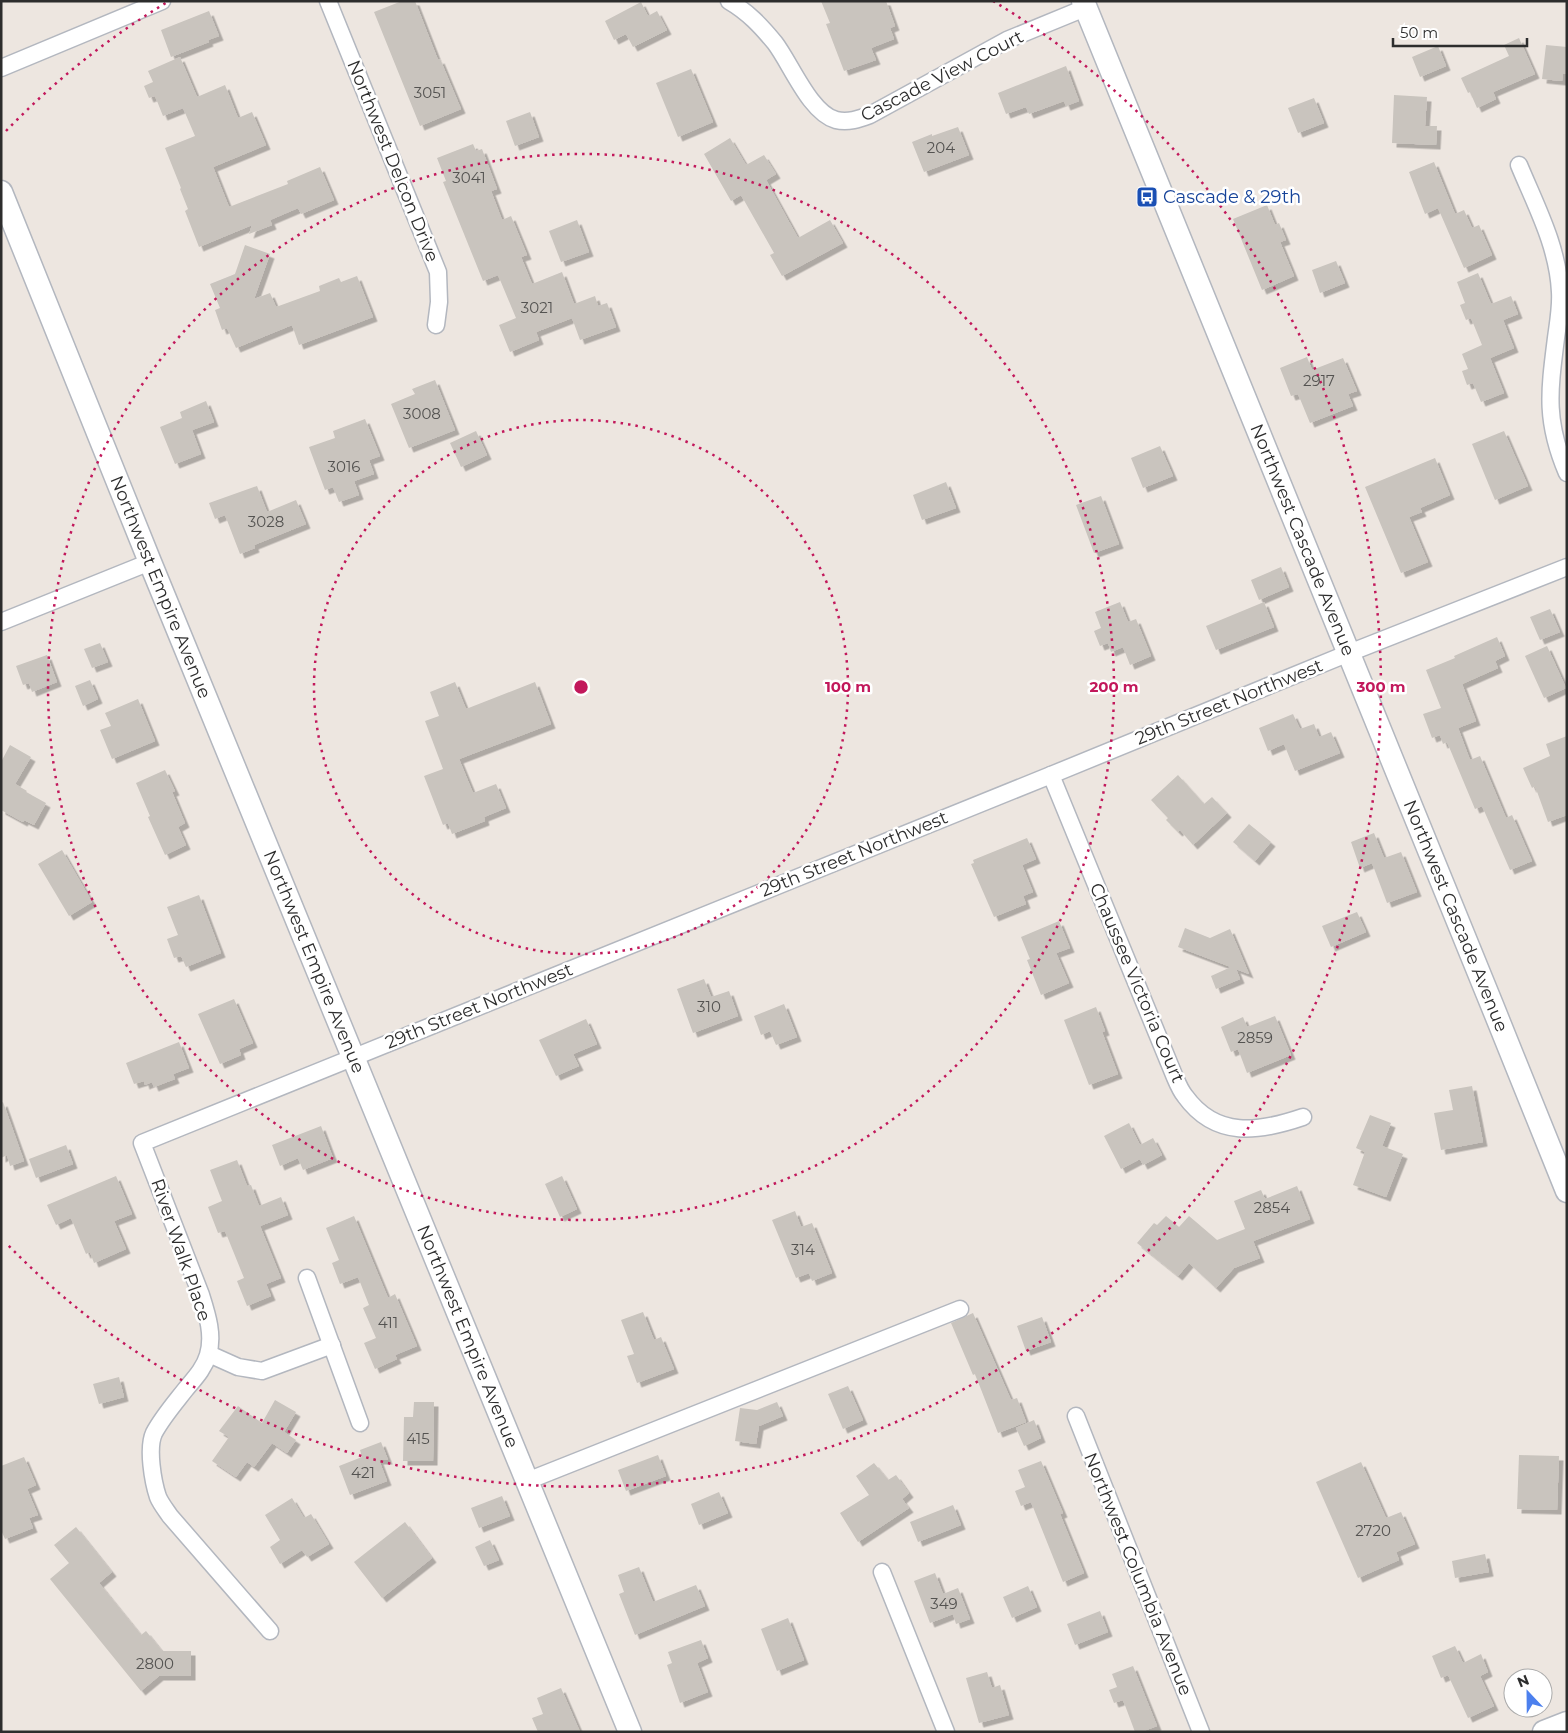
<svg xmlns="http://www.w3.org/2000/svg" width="1568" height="1733" viewBox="0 0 1568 1733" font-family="Montserrat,sans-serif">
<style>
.building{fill:#c9c4be;filter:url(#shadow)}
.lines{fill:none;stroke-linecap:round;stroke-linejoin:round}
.street-casing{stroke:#b3b7bf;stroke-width:19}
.secondary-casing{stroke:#b3b7bf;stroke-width:25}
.street{stroke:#fff;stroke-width:16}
.secondary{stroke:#fff;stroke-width:22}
.ring{fill:none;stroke:#c2185b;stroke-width:2.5;stroke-dasharray:2.5 5}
.labels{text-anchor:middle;stroke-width:5;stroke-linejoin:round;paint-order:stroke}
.number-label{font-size:15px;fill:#545351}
.street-label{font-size:18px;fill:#2d2d2d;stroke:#fff}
.transit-label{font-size:18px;fill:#164399;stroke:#fff;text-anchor:start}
.centre{fill:#c2185b;stroke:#fff;stroke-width:2.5}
.ring-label{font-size:15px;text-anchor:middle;font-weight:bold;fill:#c2185b;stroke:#fff;stroke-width:5;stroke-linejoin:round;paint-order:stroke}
</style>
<defs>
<filter id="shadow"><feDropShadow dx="4.5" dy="4.5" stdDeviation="0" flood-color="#0004"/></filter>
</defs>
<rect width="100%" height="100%" fill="#ede6e0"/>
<!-- building -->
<g class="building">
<path d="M 402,1 L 415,1 L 438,60 L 440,59 L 461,109 L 420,126 L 374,12 Z"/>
<path d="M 821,1 L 886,1 L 895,26 L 890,28 L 894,39 L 871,48 L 876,60 L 844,71 L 826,24 L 830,23 Z"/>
<path d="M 641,2 L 648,16 L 657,11 L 667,30 L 633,47 L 626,34 L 614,40 L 605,21 Z"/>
<path d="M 209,11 L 219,36 L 208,40 L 209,42 L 171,57 L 161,30 Z"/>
<path d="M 1519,38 L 1535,74 L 1493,92 L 1496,99 L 1477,108 L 1470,92 L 1468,93 L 1461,78 L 1509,56 L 1504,45 Z"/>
<path d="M 1546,45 L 1567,47 L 1567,74 L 1563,74 L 1562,81 L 1542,79 Z"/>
<path d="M 1438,46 L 1446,66 L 1420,77 L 1412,57 Z"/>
<path d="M 180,57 L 197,97 L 225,85 L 238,118 L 252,112 L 266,145 L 213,167 L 229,207 L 288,184 L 287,181 L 320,167 L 334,200 L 301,214 L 298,208 L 270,220 L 272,225 L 249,234 L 252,225 L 199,247 L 185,211 L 188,209 L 180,189 L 181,188 L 165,148 L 195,136 L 183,108 L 163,116 L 155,96 L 149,98 L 144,86 L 153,82 L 148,71 Z"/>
<path d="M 1066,66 L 1079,101 L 1066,106 L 1064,101 L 1029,114 L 1026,107 L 1006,114 L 998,93 Z"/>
<path d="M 691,69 L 713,122 L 678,137 L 656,83 Z"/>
<path d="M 1394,95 L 1427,97 L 1425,126 L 1437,126 L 1436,145 L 1392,143 Z"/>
<path d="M 1314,98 L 1324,123 L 1298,133 L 1288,108 Z"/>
<path d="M 530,112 L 539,137 L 515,146 L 506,121 Z"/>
<path d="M 958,127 L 969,155 L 924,172 L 912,142 L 932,134 L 932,136 Z"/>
<path d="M 730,138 L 746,165 L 764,155 L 776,174 L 766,180 L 798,238 L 830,220 L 843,243 L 782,276 L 770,255 L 774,253 L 741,195 L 731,201 L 704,154 Z"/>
<path d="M 473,144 L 476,151 L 482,149 L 497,189 L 491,191 L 502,220 L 511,216 L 527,255 L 521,257 L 532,284 L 562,272 L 574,304 L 595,296 L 598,306 L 607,303 L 616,327 L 580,340 L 572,318 L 536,332 L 539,340 L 510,352 L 499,325 L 516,318 L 498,275 L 483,281 L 443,182 L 446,181 L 437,158 Z"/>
<path d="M 1434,162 L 1455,214 L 1464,210 L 1472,228 L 1479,225 L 1492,255 L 1464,268 L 1438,208 L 1425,214 L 1409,172 Z"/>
<path d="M 1267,205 L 1275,225 L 1279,223 L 1286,240 L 1280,242 L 1294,276 L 1262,290 L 1233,219 Z"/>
<path d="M 577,220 L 589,252 L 561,262 L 549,231 Z"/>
<path d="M 245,245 L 270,254 L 254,299 L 270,293 L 276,307 L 320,291 L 319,286 L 339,278 L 341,282 L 357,276 L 373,317 L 299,345 L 292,325 L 236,348 L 227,328 L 222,330 L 215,310 L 220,308 L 210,284 L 235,274 Z"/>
<path d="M 1336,261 L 1345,283 L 1320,293 L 1312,270 Z"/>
<path d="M 1478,273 L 1491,304 L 1511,296 L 1518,314 L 1503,320 L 1514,348 L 1490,358 L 1504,393 L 1481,402 L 1473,383 L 1467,385 L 1462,371 L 1468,369 L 1462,354 L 1482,345 L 1471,318 L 1466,320 L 1460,305 L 1465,303 L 1457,282 Z"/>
<path d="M 1307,357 L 1312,370 L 1343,358 L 1357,391 L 1348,394 L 1353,406 L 1310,423 L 1298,394 L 1291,396 L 1280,368 Z"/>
<path d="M 435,380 L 455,430 L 409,448 L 391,404 L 415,394 L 412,389 Z"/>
<path d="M 206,401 L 214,422 L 192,430 L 201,454 L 175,464 L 160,427 L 182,418 L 180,412 Z"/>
<path d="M 365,419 L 380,456 L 369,460 L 374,474 L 354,481 L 359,495 L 339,502 L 333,487 L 325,490 L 309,447 L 335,438 L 333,431 Z"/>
<path d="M 476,431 L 487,455 L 461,467 L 450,443 Z"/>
<path d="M 1504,431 L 1528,486 L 1495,500 L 1472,444 Z"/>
<path d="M 1160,446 L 1173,476 L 1143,488 L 1131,458 Z"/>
<path d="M 1435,458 L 1450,495 L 1420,508 L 1422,512 L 1409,517 L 1428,562 L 1401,573 L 1365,487 Z"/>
<path d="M 946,482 L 956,508 L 922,520 L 913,495 Z"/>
<path d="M 257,486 L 267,512 L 296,500 L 306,524 L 254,545 L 255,548 L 240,554 L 225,515 L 215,519 L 209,503 Z"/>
<path d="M 1101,496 L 1119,544 L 1094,553 L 1076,505 Z"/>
<path d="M 1281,567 L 1289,587 L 1259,600 L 1251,580 Z"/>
<path d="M 1120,602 L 1128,622 L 1136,619 L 1151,656 L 1130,665 L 1123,647 L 1111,652 L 1108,643 L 1100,646 L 1094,631 L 1101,628 L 1095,612 Z"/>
<path d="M 1264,602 L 1274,627 L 1216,650 L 1206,626 Z"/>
<path d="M 1550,609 L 1560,632 L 1540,640 L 1530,617 Z"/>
<path d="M 1497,637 L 1505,656 L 1495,661 L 1498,668 L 1462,684 L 1476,721 L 1458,728 L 1470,760 L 1480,756 L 1506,818 L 1512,815 L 1532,861 L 1510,870 L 1482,806 L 1475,809 L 1447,742 L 1443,744 L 1440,735 L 1432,738 L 1423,714 L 1441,708 L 1426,670 L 1455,658 L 1454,656 Z"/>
<path d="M 100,643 L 108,662 L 92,668 L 84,649 Z"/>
<path d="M 1547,646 L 1566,688 L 1544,698 L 1525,656 Z"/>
<path d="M 47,655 L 57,682 L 32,692 L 29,683 L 23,685 L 16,666 Z"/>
<path d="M 90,680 L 98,699 L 83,706 L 75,686 Z"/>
<path d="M 455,682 L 466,709 L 535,682 L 551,724 L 459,759 L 473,793 L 496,784 L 506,808 L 484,817 L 485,821 L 452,834 L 448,823 L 443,825 L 424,776 L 443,769 L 425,721 L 439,716 L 430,692 Z"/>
<path d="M 138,699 L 155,741 L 112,759 L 100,730 L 111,726 L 105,713 Z"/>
<path d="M 1293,714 L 1300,729 L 1314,724 L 1319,737 L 1331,732 L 1340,753 L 1295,771 L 1284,744 L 1268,751 L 1259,728 Z"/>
<path d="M 1567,736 L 1567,815 L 1548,822 L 1535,786 L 1532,788 L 1523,768 L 1550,756 L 1546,744 Z"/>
<path d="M 10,745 L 31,757 L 15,784 L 27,791 L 26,792 L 46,803 L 34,825 L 24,820 L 23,822 L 1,810 L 1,762 Z"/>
<path d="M 165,770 L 175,791 L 172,792 L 185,823 L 178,827 L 186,845 L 165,855 L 148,817 L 150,816 L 136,783 Z"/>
<path d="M 1178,775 L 1204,804 L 1212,797 L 1227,813 L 1193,845 L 1180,830 L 1178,832 L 1166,820 L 1168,818 L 1151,800 Z"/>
<path d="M 1249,824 L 1271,842 L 1255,861 L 1233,842 Z"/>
<path d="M 1374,833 L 1384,858 L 1401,852 L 1417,892 L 1387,903 L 1372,863 L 1360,868 L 1351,842 Z"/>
<path d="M 1027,838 L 1036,859 L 1022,865 L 1033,892 L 1023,896 L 1026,904 L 994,917 L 971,864 L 974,863 L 973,860 Z"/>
<path d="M 62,850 L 92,902 L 69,916 L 38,864 Z"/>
<path d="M 199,895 L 221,953 L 186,967 L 181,956 L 174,958 L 167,939 L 178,935 L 167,907 Z"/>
<path d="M 1357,912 L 1366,932 L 1331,947 L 1322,926 Z"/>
<path d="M 1059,921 L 1070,948 L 1056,953 L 1069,983 L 1041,995 L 1027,960 L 1030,959 L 1021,937 Z"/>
<path d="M 1185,928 L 1210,938 L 1230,929 L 1249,974 L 1236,969 L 1240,979 L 1216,989 L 1211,976 L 1231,967 L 1178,947 Z"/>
<path d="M 704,979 L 711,997 L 729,991 L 738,1016 L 693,1033 L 677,989 Z"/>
<path d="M 234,999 L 253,1043 L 239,1049 L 241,1055 L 220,1064 L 198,1014 Z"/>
<path d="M 784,1004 L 797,1037 L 776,1045 L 770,1031 L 761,1035 L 754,1016 Z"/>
<path d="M 1096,1007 L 1105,1031 L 1102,1032 L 1118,1074 L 1089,1085 L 1064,1020 Z"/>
<path d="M 1275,1016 L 1291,1055 L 1247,1073 L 1238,1049 L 1231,1052 L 1221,1027 L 1243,1017 L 1247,1027 Z"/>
<path d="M 586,1019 L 597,1044 L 573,1054 L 579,1066 L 556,1076 L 539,1040 Z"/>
<path d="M 179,1042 L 189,1068 L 173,1074 L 175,1079 L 154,1087 L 152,1082 L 145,1085 L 144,1081 L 134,1084 L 126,1063 Z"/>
<path d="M 1472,1086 L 1483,1142 L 1441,1150 L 1434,1113 L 1453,1110 L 1449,1090 Z"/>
<path d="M 3,1102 L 24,1161 L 10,1166 L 7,1155 L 1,1158 L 1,1103 Z"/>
<path d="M 1370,1115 L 1391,1123 L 1382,1146 L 1403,1154 L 1386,1197 L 1353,1185 L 1365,1152 L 1356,1148 Z"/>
<path d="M 1129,1123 L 1140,1145 L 1153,1138 L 1162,1155 L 1143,1165 L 1140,1159 L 1121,1169 L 1104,1136 Z"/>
<path d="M 321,1126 L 333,1158 L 303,1170 L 298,1158 L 280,1166 L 272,1145 Z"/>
<path d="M 66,1145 L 73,1164 L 36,1178 L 29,1159 Z"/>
<path d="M 237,1160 L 247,1186 L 251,1185 L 259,1206 L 281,1197 L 288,1215 L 260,1226 L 281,1278 L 266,1284 L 271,1296 L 247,1306 L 237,1281 L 244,1278 L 225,1231 L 218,1233 L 208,1207 L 222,1201 L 210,1170 Z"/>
<path d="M 116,1176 L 132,1214 L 114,1221 L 126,1249 L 94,1263 L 90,1252 L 86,1254 L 71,1218 L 56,1225 L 47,1205 Z"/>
<path d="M 562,1176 L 577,1209 L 560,1217 L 545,1184 Z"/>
<path d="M 1297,1186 L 1310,1219 L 1253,1241 L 1260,1258 L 1234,1268 L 1216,1288 L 1189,1263 L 1178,1276 L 1137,1243 L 1154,1223 L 1157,1225 L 1166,1216 L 1179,1227 L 1189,1216 L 1217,1240 L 1245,1229 L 1234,1201 L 1261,1190 L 1265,1199 Z"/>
<path d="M 795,1211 L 801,1227 L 812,1223 L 832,1273 L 812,1281 L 809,1273 L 796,1278 L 772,1220 Z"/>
<path d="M 354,1216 L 388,1298 L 395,1294 L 417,1346 L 395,1355 L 397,1359 L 375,1369 L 364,1343 L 376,1338 L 363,1308 L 369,1305 L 358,1277 L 340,1284 L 332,1263 L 339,1260 L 326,1228 Z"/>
<path d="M 643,1312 L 654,1340 L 661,1337 L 674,1369 L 637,1383 L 627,1356 L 634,1354 L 621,1320 Z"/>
<path d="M 973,1313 L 1011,1400 L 1017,1398 L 1026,1422 L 998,1433 L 975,1374 L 973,1375 L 951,1323 Z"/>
<path d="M 1042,1317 L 1051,1342 L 1026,1351 L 1017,1326 Z"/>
<path d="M 119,1377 L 124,1397 L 99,1404 L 93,1384 Z"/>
<path d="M 848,1386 L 863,1420 L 843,1429 L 828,1394 Z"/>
<path d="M 275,1400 L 296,1412 L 284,1432 L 296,1440 L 287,1453 L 272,1443 L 254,1467 L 247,1462 L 236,1477 L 212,1461 L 229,1437 L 219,1431 L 238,1406 L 262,1423 Z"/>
<path d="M 414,1402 L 434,1402 L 433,1461 L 403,1461 L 404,1417 L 413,1417 Z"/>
<path d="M 777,1402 L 783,1416 L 759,1426 L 756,1444 L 735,1441 L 740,1408 L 757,1410 Z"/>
<path d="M 1034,1420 L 1041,1438 L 1024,1446 L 1016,1428 Z"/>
<path d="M 381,1442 L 388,1460 L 379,1460 L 387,1481 L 350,1495 L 339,1466 L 362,1457 L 360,1450 Z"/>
<path d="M 658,1455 L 666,1476 L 626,1491 L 618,1470 Z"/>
<path d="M 1519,1455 L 1559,1456 L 1557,1510 L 1517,1509 Z"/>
<path d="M 24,1457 L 36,1485 L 27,1489 L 38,1515 L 29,1518 L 33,1528 L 5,1539 L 1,1530 L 1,1466 Z"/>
<path d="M 1041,1461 L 1063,1513 L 1060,1514 L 1084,1573 L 1063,1582 L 1031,1502 L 1021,1506 L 1015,1491 L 1025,1487 L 1018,1470 Z"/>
<path d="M 1361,1462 L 1386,1518 L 1401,1512 L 1415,1544 L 1396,1552 L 1399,1560 L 1358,1578 L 1316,1482 Z"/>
<path d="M 874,1463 L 888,1480 L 896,1475 L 909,1493 L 902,1499 L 909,1508 L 858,1542 L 840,1513 L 869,1495 L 856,1476 Z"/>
<path d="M 719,1492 L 728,1513 L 699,1525 L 691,1504 Z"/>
<path d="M 502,1496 L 510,1516 L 479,1528 L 471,1508 Z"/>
<path d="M 292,1498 L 304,1518 L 311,1514 L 329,1544 L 307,1557 L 302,1550 L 280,1564 L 270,1547 L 280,1540 L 265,1515 Z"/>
<path d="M 953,1505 L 961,1525 L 918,1542 L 910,1522 Z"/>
<path d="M 405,1522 L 432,1558 L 382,1598 L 354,1562 Z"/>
<path d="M 76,1527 L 112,1572 L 99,1583 L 141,1635 L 146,1631 L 162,1651 L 191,1651 L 191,1676 L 159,1676 L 141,1691 L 50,1579 L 69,1563 L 54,1545 Z"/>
<path d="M 490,1540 L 499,1560 L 484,1566 L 475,1547 Z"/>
<path d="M 1485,1554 L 1489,1572 L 1455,1578 L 1452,1561 Z"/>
<path d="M 639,1567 L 653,1602 L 696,1585 L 705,1606 L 635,1635 L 619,1594 L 624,1592 L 618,1575 Z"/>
<path d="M 935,1573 L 943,1594 L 958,1588 L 970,1619 L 956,1624 L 953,1614 L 930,1623 L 914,1581 Z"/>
<path d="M 1028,1586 L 1037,1607 L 1012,1618 L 1003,1597 Z"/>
<path d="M 1100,1611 L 1108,1632 L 1075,1645 L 1067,1624 Z"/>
<path d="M 788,1618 L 804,1660 L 777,1671 L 761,1629 Z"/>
<path d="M 701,1640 L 708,1658 L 697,1663 L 708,1692 L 680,1703 L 667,1665 L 672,1663 L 668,1652 Z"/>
<path d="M 1455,1646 L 1463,1663 L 1481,1654 L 1488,1672 L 1480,1676 L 1494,1706 L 1468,1718 L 1448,1675 L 1441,1678 L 1432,1656 Z"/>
<path d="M 1133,1666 L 1157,1726 L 1141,1732 L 1135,1732 L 1123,1700 L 1114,1703 L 1109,1690 L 1117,1687 L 1112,1674 Z"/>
<path d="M 987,1672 L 992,1688 L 1000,1685 L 1009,1715 L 979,1723 L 966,1678 Z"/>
<path d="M 561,1688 L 580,1732 L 538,1732 L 532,1718 L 543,1714 L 537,1698 Z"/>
</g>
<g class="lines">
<!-- street casing -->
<g class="street-casing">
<g id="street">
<path d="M 328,1 L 438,272 L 439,302 L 436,325"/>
<path d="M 729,1 C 748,12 761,26 775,43 C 791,64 810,113 836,120 C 848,123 859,119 870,115 L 1007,40 L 1085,8"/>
<path d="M 1,68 L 162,1"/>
<path d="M 1519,165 C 1536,206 1558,247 1560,292 C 1561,307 1558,323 1556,338 C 1549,393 1545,421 1567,473"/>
<path d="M 1,622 L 150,562"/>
<path d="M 1051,775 L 1174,1075 C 1177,1082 1180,1090 1185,1096 C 1216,1139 1259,1132 1303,1117"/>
<path d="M 307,1278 L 360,1423"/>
<path d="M 209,1354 L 238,1367 L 262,1371 L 332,1345"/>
<path d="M 1076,1416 L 1201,1732"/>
<path d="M 527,1481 L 960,1309"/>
<path d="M 882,1572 L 946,1732"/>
<path d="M 270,1631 L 170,1516 C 166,1510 161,1504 158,1497 C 153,1482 147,1448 154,1433 C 162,1418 174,1404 185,1390 C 194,1379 204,1369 208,1355 C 214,1335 207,1314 201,1295 L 142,1143 L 1051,775 L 1349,653 L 1567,567"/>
</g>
</g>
<!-- secondary casing -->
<g class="secondary-casing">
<g id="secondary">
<path id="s1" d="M 1083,1 L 1492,1005 L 1567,1191"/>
<path id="s2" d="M 1,192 L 150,562 L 630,1732"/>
<path d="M 1544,1732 L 1567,1723"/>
</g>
</g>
<!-- street -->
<use href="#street" class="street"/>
<!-- secondary -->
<use href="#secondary" class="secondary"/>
</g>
<!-- distance rings -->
<g class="ring">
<circle cx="581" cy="687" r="267"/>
<circle cx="581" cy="687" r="533"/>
<path d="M6 131A800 800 0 0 1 169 1M993 1A800 800 0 1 1 6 1243"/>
</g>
<!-- icons -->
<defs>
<g id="bus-square" transform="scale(1.125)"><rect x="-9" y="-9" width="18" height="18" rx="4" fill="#1a4fb4" stroke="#fff"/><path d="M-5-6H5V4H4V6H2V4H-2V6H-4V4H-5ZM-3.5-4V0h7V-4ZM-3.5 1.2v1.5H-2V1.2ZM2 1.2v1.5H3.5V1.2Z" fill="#fff"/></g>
</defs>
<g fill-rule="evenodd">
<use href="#bus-square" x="1147" y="197"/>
</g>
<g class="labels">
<!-- number labels -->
<g class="number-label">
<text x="430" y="98">3051</text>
<text x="941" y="153">204</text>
<text x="469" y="183">3041</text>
<text x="537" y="313">3021</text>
<text x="1319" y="386">2917</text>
<text x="422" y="419">3008</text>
<text x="344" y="472">3016</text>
<text x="266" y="527">3028</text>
<text x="709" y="1012">310</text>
<text x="1255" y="1043">2859</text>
<text x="1272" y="1213">2854</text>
<text x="803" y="1255">314</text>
<text x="388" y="1328">411</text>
<text x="418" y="1444">415</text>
<text x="363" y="1478">421</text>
<text x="1373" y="1536">2720</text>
<text x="944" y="1609">349</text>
<text x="155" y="1669">2800</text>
</g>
<!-- street labels -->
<g class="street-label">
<text transform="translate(942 76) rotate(-27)" y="6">Cascade View Court</text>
<text transform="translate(393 161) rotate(68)" y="6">Northwest Delcon Drive</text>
<text dy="6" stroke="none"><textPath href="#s1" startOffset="582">Northwest Cascade Avenue</textPath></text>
<text dy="6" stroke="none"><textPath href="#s2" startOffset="426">Northwest Empire Avenue</textPath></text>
<text transform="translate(1229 702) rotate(-22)" y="6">29th Street Northwest</text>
<text transform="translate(854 854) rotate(-22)" y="6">29th Street Northwest</text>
<text dy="6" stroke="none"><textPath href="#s1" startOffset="988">Northwest Cascade Avenue</textPath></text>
<text dy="6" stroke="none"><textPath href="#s2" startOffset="831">Northwest Empire Avenue</textPath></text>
<text transform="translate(1137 983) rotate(67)" y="6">Chaussee Victoria Court</text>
<text transform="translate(479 1006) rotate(-22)" y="6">29th Street Northwest</text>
<text transform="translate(181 1250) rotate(71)" y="6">River Walk Place</text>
<text dy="6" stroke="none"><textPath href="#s2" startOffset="1236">Northwest Empire Avenue</textPath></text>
<text transform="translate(1138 1574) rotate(68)" y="6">Northwest Columbia Avenue</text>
</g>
<!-- transit labels -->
<g class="transit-label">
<text x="1163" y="203">Cascade &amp; 29th</text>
</g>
</g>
<circle cx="581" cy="687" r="8" class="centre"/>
<g class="ring-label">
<text x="848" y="692">100 m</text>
<text x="1114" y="692">200 m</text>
<text x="1381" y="692">300 m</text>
</g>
<!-- border -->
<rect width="1568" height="1733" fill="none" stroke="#2d2d2d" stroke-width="5"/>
<!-- north arrow -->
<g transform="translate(1528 1693) rotate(338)"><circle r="24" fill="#ffffff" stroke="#ababab"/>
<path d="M0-4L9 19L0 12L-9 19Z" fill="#4c80ee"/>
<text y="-8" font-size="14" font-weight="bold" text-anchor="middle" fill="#2d2d2d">N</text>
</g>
<!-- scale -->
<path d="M1393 38v8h134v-8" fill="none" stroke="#2d2d2d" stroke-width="2.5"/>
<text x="1400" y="38" font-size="15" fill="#2d2d2d" stroke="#ffffff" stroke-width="4" paint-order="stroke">50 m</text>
</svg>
